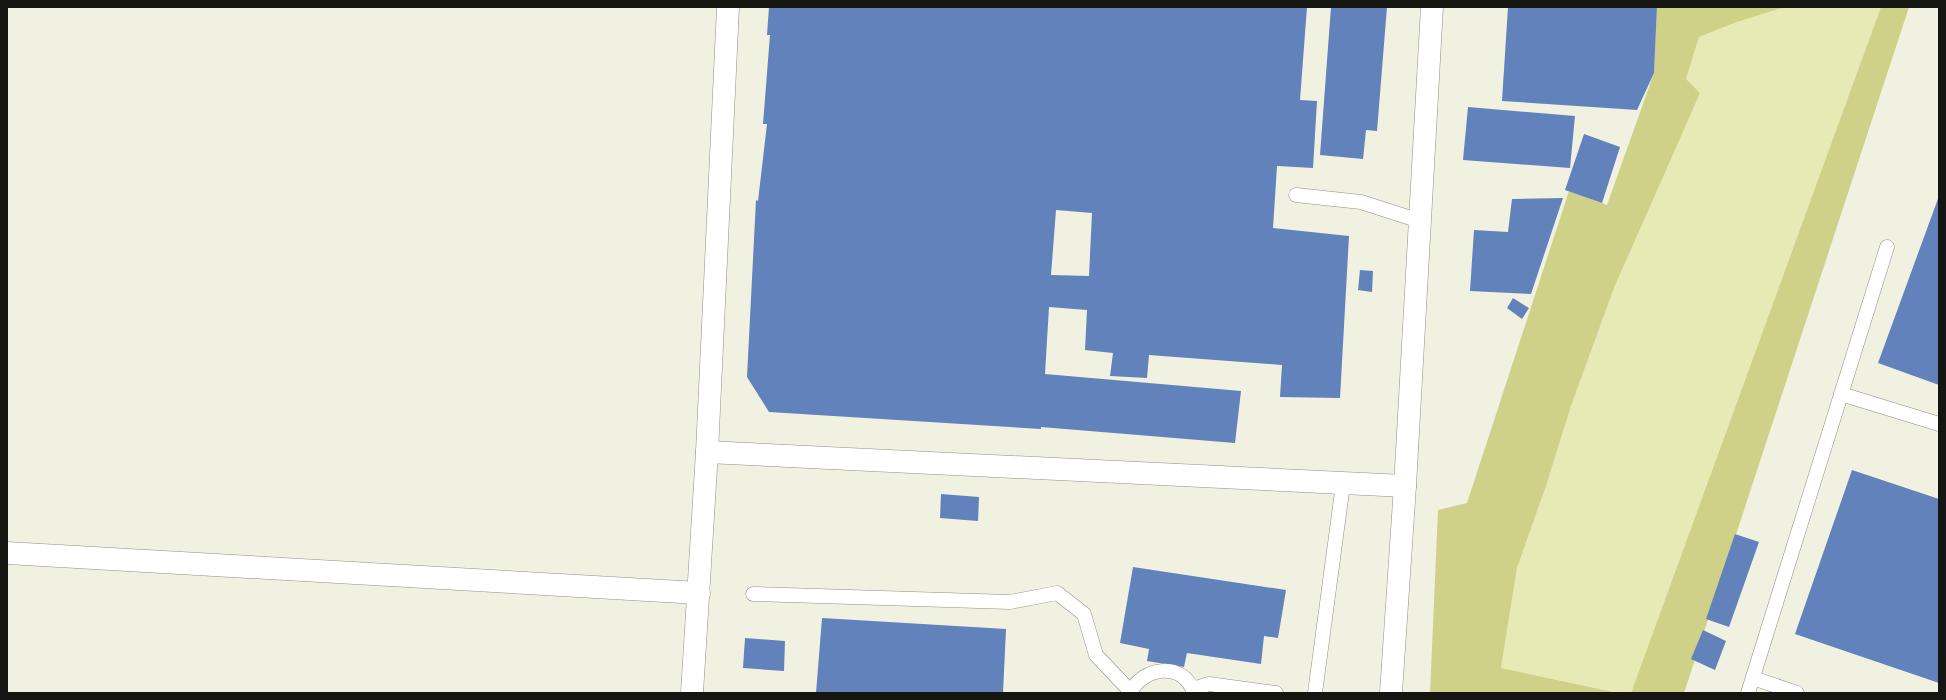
<svg xmlns="http://www.w3.org/2000/svg" width="1946" height="700" viewBox="0 0 1946 700" font-family="'Exo 2',sans-serif">
<style>
.built{fill:#f0f1e1}
.green{fill:#e8eab5}
.forest{fill:#d0d188}
.building{fill:#6182bb;fill-rule:evenodd}
.lines{fill:none;stroke-linecap:round;stroke-linejoin:round}
.lane-casing{stroke:#8f8f88;stroke-width:15}
.secondary-casing{stroke:#8f8f88;stroke-width:23}
.lane{stroke:#fff;stroke-width:14}
.secondary{stroke:#fff;stroke-width:22}
</style>
<rect width="100%" height="100%" fill="#fbfcf4"/>
<!-- built -->
<rect class="built" x="7" y="7" width="1932" height="686"/>
<!-- green -->
<path class="green" d="M 1785,7 L 1881,7 L 1631,693 L 1618,693 L 1501,668 L 1517,568 L 1546,486 L 1571,406 L 1614,288 L 1660,182 L 1686,79 L 1699,37 L 1734,23 Z"/>
<!-- forest -->
<g class="forest">
<path d="M 1657,7 L 1785,7 L 1734,23 L 1699,37 L 1686,79 L 1700,93 L 1614,288 L 1571,406 L 1546,486 L 1517,568 L 1501,668 L 1618,693 L 1430,693 L 1438,510 L 1467,503 L 1569,191 L 1607,205 L 1654,73 Z"/>
<path d="M 1881,7 L 1909,7 L 1684,693 L 1631,693 Z"/>
</g>
<!-- building -->
<g class="building">
<path d="M 769,7 L 1307,7 L 1300,100 L 1317,101 L 1313,168 L 1277,166 L 1273,228 L 1349,236 L 1340,398 L 1280,397 L 1282,365 L 1149,355 L 1147,378 L 1110,376 L 1113,353 L 1085,350 L 1087,310 L 1049,307 L 1045,374 L 1241,391 L 1235,443 L 1041,427 L 1041,429 L 769,412 L 747,377 L 756,200 L 758,201 L 767,124 L 763,124 L 770,35 L 767,35 ZM 1056,210 L 1092,213 L 1089,276 L 1051,275 Z"/>
<path d="M 1331,7 L 1387,7 L 1377,131 L 1366,130 L 1363,159 L 1320,155 Z"/>
<path d="M 1508,7 L 1657,7 L 1654,73 L 1637,110 L 1502,101 Z"/>
<path d="M 1468,107 L 1575,116 L 1570,168 L 1463,160 Z"/>
<path d="M 1584,134 L 1620,147 L 1602,203 L 1565,190 Z"/>
<path d="M 1939,196 L 1939,385 L 1878,363 Z"/>
<path d="M 1563,198 L 1531,294 L 1470,291 L 1474,230 L 1508,232 L 1512,199 Z"/>
<path d="M 1360,270 L 1373,271 L 1372,292 L 1358,290 Z"/>
<path d="M 1513,298 L 1529,308 L 1522,319 L 1507,308 Z"/>
<path d="M 1852,470 L 1939,499 L 1939,683 L 1795,634 Z"/>
<path d="M 941,494 L 979,497 L 978,521 L 940,518 Z"/>
<path d="M 1735,534 L 1759,542 L 1729,627 L 1706,619 Z"/>
<path d="M 1133,567 L 1286,590 L 1278,638 L 1264,636 L 1261,664 L 1187,653 L 1184,667 L 1147,661 L 1149,649 L 1120,643 Z"/>
<path d="M 822,618 L 1006,629 L 1003,693 L 816,693 Z"/>
<path d="M 1703,630 L 1726,641 L 1715,670 L 1691,659 Z"/>
<path d="M 745,638 L 785,641 L 784,671 L 743,668 Z"/>
</g>
<g class="lines">
<!-- lane casing -->
<g class="lane-casing">
<g id="lane">
<path d="M 1296,195 L 1361,202 L 1420,221"/>
<path d="M 1841,394 L 1939,424"/>
<path d="M 753,594 L 1010,602 L 1057,593 L 1084,614 L 1096,655 L 1131,692"/>
<path d="M 1753,678 L 1797,693"/>
<path d="M 1193,689 L 1209,684 L 1276,693"/>
<path d="M 1130,693 C 1143,666 1184,661 1194,693"/>
<path d="M 1315,693 L 1343,484"/>
<path d="M 1748,693 L 1887,247"/>
</g>
</g>
<!-- secondary casing -->
<g class="secondary-casing">
<g id="secondary">
<path d="M 707,452 L 1405,486"/>
<path d="M 7,553 L 699,593"/>
<path d="M 692,693 L 707,452 L 728,7"/>
<path d="M 1391,693 L 1405,486 L 1432,7"/>
</g>
</g>
<!-- lane -->
<use href="#lane" class="lane"/>
<!-- secondary -->
<use href="#secondary" class="secondary"/>
</g>
<!-- border -->
<rect width="1946" height="700" fill="none" stroke="#151512" stroke-width="16"/>
</svg>
